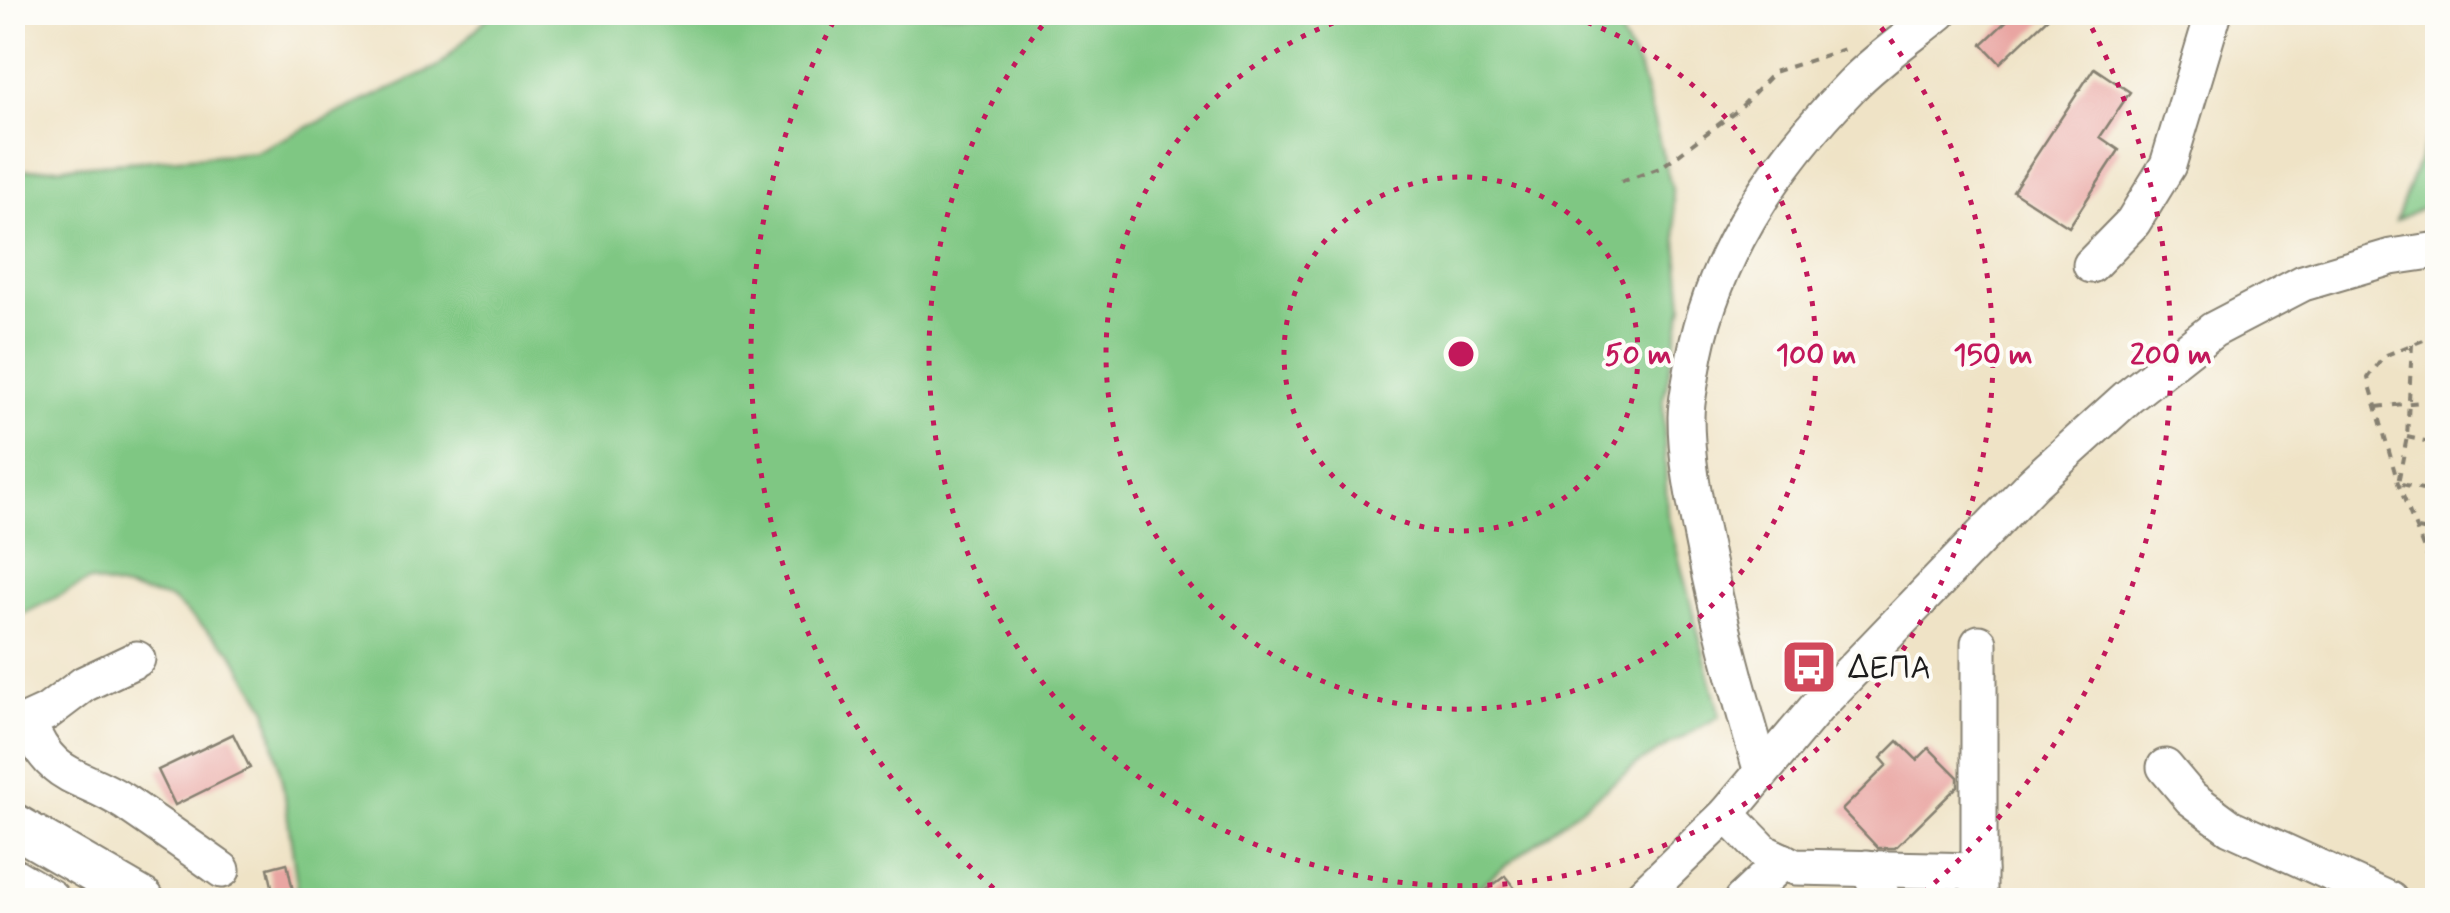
<svg xmlns="http://www.w3.org/2000/svg" width="2450" height="913" viewBox="0 0 2450 913" font-family="Mynerve,sans-serif">
<style>
.green{fill:#7fc783;stroke:#4e7250;stroke-width:2.5}
.building{fill:#e9a5a2}
.lines{fill:none;stroke-linecap:round;stroke-linejoin:round}
.minor-casing{stroke:#868071;stroke-width:39}
.major-casing{stroke:#868071;stroke-width:46}
.path{stroke:#868071;stroke-width:4;stroke-dasharray:8 8;stroke-linecap:butt}
.minor{stroke:#fff;stroke-width:35}
.major{stroke:#fff;stroke-width:42}
.ring{fill:none;stroke:#c2185b;stroke-width:5;stroke-dasharray:5 10}
.labels{text-anchor:middle;stroke-width:8;stroke-linejoin:round;paint-order:stroke}
.poi-label{font-size:32px;fill:#1c1c1c;stroke:#fdfcf7;text-anchor:start}
.centre{fill:#c2185b;stroke:#fdfcf7;stroke-width:5}
.ring-label{font-size:30px;text-anchor:middle;font-weight:bold;fill:#c2185b;stroke:#fdfcf7;stroke-width:8;stroke-linejoin:round;paint-order:stroke}
</style>
<rect width="100%" height="100%" fill="#fdfcf7"/>
<filter id="ink" filterUnits="userSpaceOnUse"><feTurbulence type="fractalNoise" baseFrequency=".01" numOctaves="2"/><feDisplacementMap in="SourceGraphic" scale="20" xChannelSelector="R" yChannelSelector="G"/><feConvolveMatrix kernelMatrix="1 2 1 2 8 2 1 2 1" color-interpolation-filters="sRGB"/></filter>
<filter id="wash" filterUnits="userSpaceOnUse"><feTurbulence type="fractalNoise" baseFrequency=".0048" numOctaves="4" result="noise"/><feDisplacementMap in="SourceGraphic" scale="40" xChannelSelector="R" yChannelSelector="G"/><feGaussianBlur stdDeviation="2.25" result="paint"/><feColorMatrix in="noise" values="0 0 0 0 0 0 0 0 0 0 0 0 0 0 0 0 0 1.4 0 .05"/><feComposite in="paint" operator="in"/></filter>
<g filter="url(#wash)">
<rect width="100%" height="100%" fill="#efe3c6"/>
<!-- green -->
<g class="green">
<path d="M 492,13 L 1608,13 L 1640,70 L 1672,189 L 1683,305 L 1663,401 L 1667,513 L 1720,716 L 1640,762 L 1462,900 L 299,900 L 285,797 L 267,709 L 231,651 L 171,599 L 89,581 L 13,619 L 13,171 L 255,152 L 439,66 Z"/>
<path d="M 2437,111 L 2437,204 L 2429,204 L 2396,221 Z"/>
</g>
<g id="blocks">
<!-- building -->
<g class="building">
<path d="M 2016,12 L 2054,12 L 2000,63 L 1982,44 Z"/>
<path d="M 2094,68 L 2130,92 L 2100,137 L 2119,150 L 2069,227 L 2013,191 Z"/>
<path d="M 233,734 L 250,768 L 175,805 L 158,770 Z"/>
<path d="M 1898,741 L 1917,760 L 1929,748 L 1958,777 L 1958,786 L 1895,848 L 1878,848 L 1842,810 L 1887,765 L 1881,758 Z"/>
<path d="M 287,863 L 293,891 L 287,900 L 275,900 L 268,868 Z"/>
<path d="M 1505,876 L 1524,900 L 1473,900 Z"/>
</g>
</g>
</g>
<g filter="url(#ink)">
<use href="#blocks" fill-opacity="0" stroke="#868071" stroke-width="2.5"/>
<g class="lines">
<!-- minor casing -->
<g class="minor-casing">
<g id="minor">
<path d="M 2091,265 L 2133,222 L 2168,165 L 2214,12"/>
<path d="M 28,722 C 52,783 79,772 126,803 C 158,825 190,847 222,870"/>
<path d="M 12,728 L 47,712 L 84,684 L 137,659"/>
<path d="M 2165,767 L 2191,798 L 2230,827 L 2390,900"/>
<path d="M 1762,772 C 1740,699 1720,626 1705,552 C 1696,507 1686,463 1686,417 C 1686,402 1690,386 1692,372 C 1709,260 1774,165 1852,85 C 1878,58 1911,36 1940,12"/>
<path d="M 1727,814 L 1765,853 L 1795,867 L 1979,871"/>
<path d="M 1867,868 L 1884,900"/>
<path d="M 1638,900 L 1727,814 L 1817,707 L 2033,483 L 2128,397 L 2213,330 L 2303,283 L 2391,257 L 2438,250"/>
<path d="M 1742,900 L 1783,861"/>
<path d="M 1979,900 L 1979,643"/>
</g>
</g>
<!-- major casing -->
<g class="major-casing">
<g id="major">
<path d="M 12,824 L 143,900"/>
<path d="M 12,879 L 48,900"/>
</g>
</g>
<!-- path -->
<g class="path">
<path d="M 1621,182 L 1660,168 L 1738,110 L 1774,72 L 1845,49"/>
<path d="M 2438,334 L 2384,356 L 2368,378 L 2398,483 L 2438,585"/>
<path d="M 2412,344 L 2407,437 L 2398,483 L 2438,493"/>
<path d="M 2377,407 L 2438,400"/>
<path d="M 2407,437 L 2438,444"/>
<path d="M 2418,529 L 2438,533"/>
</g>
<!-- minor -->
<use href="#minor" class="minor"/>
<!-- major -->
<use href="#major" class="major"/>
</g>
</g>
<!-- distance rings -->
<g class="ring">
<circle cx="1461" cy="354" r="177"/>
<path d="M1559 13A355 355 0 1 1 1363 13"/>
<path d="M1872 16A532 532 0 1 1 1050 16"/>
<path d="M1005 898A710 710 0 0 1 837 15M2085 15A710 710 0 0 1 1917 898"/>
</g>
<!-- icons -->
<defs>
<g id="bus-square" transform="scale(2.875)"><rect x="-9" y="-9" width="18" height="18" rx="4" fill="#d1495b" stroke="#fdfcf7"/><path d="M-5-6H5V4H4V6H2V4H-2V6H-4V4H-5ZM-3.5-4V0h7V-4ZM-3.5 1.2v1.5H-2V1.2ZM2 1.2v1.5H3.5V1.2Z" fill="#fff"/></g>
</defs>
<g fill-rule="evenodd">
<use href="#bus-square" x="1809" y="667"/>
</g>
<g class="labels">
<!-- poi labels -->
<g class="poi-label">
<text x="1848" y="678">ΔΕΠΑ</text>
</g>
</g>
<circle cx="1461" cy="354" r="15" class="centre"/>
<g class="ring-label">
<text x="1638" y="364">50 m</text>
<text x="1816" y="364">100 m</text>
<text x="1993" y="364">150 m</text>
<text x="2171" y="364">200 m</text>
</g>
<!-- margin -->
<rect width="2450" height="913" fill="none" stroke="#fdfcf7" stroke-width="50"/>
</svg>
